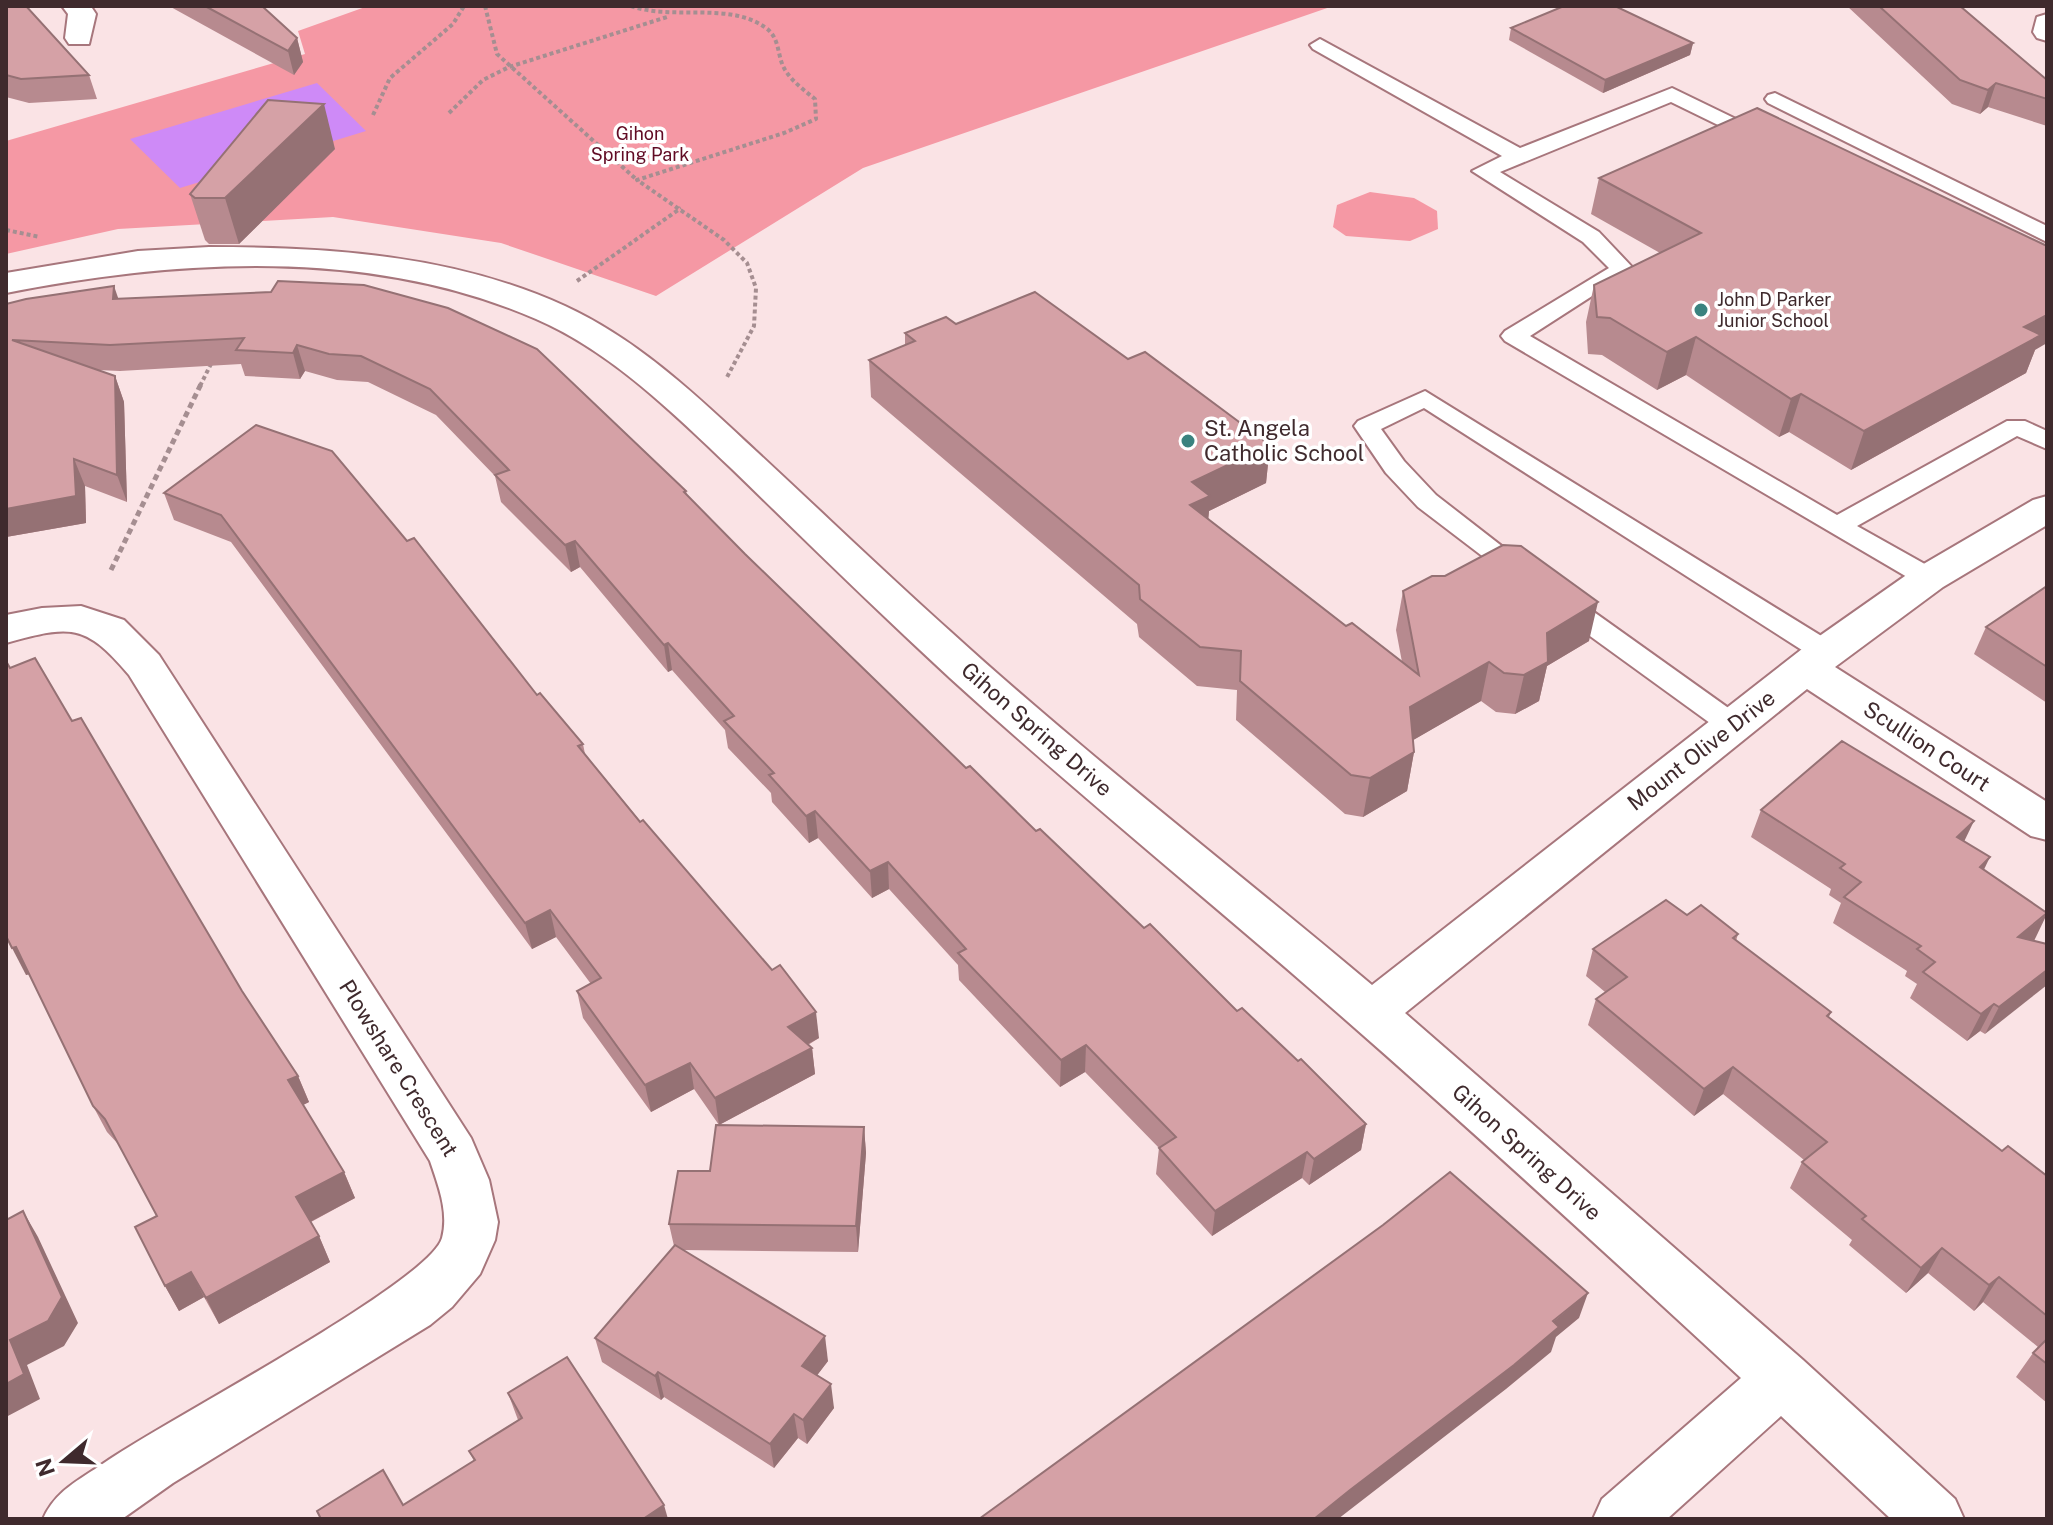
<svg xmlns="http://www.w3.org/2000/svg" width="2053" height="1525" viewBox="0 0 2053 1525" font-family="'Public Sans',sans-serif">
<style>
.green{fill:#f598a4}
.water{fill:#ce8af7}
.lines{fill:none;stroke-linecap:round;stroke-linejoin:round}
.lane-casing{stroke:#a7767c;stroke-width:4}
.street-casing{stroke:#a7767c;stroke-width:4}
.path-far1{stroke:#a58e91;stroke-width:4;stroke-dasharray:4 3;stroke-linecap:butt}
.path{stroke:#a58e91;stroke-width:5;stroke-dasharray:6 4;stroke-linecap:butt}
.lane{fill:#fff;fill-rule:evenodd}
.street{fill:#fff;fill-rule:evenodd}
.wall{fill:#b78a8f}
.shaded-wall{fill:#957174}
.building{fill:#d5a1a6;stroke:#957174;stroke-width:2}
.poi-dot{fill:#3a827f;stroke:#fff;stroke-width:3}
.labels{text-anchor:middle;stroke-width:7;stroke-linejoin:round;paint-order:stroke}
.far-park-label{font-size:18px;fill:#610b24;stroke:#fff}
.far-poi-label{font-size:18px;fill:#3f2a2d;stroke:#fff;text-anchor:start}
.poi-label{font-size:22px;fill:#3f2a2d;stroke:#fff;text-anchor:start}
.street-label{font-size:22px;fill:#3f2a2d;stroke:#fff}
</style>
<rect width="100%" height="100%" fill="#fae3e5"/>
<!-- green -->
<g class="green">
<path d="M 368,6 L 1333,6 L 863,168 L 656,296 L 501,243 L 333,217 L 118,229 L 6,254 L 6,141 L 305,54 L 298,31 Z"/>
<path d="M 1370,192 L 1414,198 L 1437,211 L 1438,229 L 1410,241 L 1346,236 L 1333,227 L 1337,205 Z"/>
</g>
<!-- water -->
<path class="water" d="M 317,83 L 366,131 L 180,188 L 130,139 Z"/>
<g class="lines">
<!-- lane casing -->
<g class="lane-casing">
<g id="lane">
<path d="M 1320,39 L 1520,148 L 1672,88 L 1771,136 L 1775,140 L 1771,144 L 1757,144 L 1671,102 L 1500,172 L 1599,232 L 1634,269 L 1530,336 L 1837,515 L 2007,421 L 2025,421 L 2047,431 L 2047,449 L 2017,436 L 1857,526 L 1939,572 L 1943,578 L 1939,584 L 1919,584 L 1505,341 L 1501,336 L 1505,331 L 1609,268 L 1583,242 L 1472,171 L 1502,156 L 1313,49 L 1310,45 Z"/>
<path d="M 1775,93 L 2047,226 L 2047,242 L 1768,103 L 1765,99 L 1768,95 Z"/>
<path d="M 1425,391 L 1836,645 L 1840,652 L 1836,659 L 1816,659 L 1424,408 L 1381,429 L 1404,461 L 1436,495 L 1539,575 L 1535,581 L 1515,581 L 1418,507 L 1386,473 L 1354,426 L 1358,421 Z"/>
<path d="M 1560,592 L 1570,595 L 1741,717 L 1746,724 L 1741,731 L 1731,734 L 1721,731 L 1550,607 L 1546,601 L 1550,595 Z"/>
</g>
</g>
<!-- street casing -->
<g class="street-casing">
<g id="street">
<path d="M 62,6 L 92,8 L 96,14 L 89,44 L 69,44 L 65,38 L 68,14 Z"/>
<path d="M 2047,14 L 2047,41 L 2037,38 L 2033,32 L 2037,17 Z"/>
<path d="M 209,247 C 329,247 454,255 565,306 C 639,340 698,397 757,452 C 822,512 885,573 951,632 C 1086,755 1232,867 1372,985 L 1811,642 L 1915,569 L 2033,500 L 2047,496 L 2047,525 L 1943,587 L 1835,667 L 2047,802 L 2047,840 L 2031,836 L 1807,689 L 1405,1013 L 1803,1360 L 1955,1499 L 1964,1519 L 1891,1519 L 1781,1416 L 1667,1519 L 1593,1519 L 1602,1499 L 1741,1378 C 1596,1244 1450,1110 1301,981 C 1184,880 1064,782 950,678 C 876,610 804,539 732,469 C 673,413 612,352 536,319 C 370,247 180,259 6,293 L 6,273 L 138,251 Z"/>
<path d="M 81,606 L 124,620 L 159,655 L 471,1138 L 489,1180 L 498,1222 L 495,1240 L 480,1274 L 452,1307 L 430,1325 L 173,1483 L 122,1519 L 43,1519 C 55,1491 79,1480 104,1463 C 159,1424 429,1283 442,1238 C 449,1212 438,1185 430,1161 L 129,675 C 85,623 71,625 6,643 L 6,615 L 42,608 Z"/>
</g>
</g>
<!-- path-far1 -->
<g class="path-far1">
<path d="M 485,6 L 497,54 L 637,180"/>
<path d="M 631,6 C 673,21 729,1 766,28 C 780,38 777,55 784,68 C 791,81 804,90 815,99 L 816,119 L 784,133 L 637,180 L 724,240 L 747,263 L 756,288 L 754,326 L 726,379"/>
<path d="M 449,113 L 483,80 L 509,67 L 667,17"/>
<path d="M 373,115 L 390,78 L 453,24 L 464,6"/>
<path d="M 6,230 L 40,237"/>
<path d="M 577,281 L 681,208"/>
<path d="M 200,386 L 212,362"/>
</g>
<!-- path -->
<path class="path" d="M 111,570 L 201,384"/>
<!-- lane -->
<use href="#lane" class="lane"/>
<!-- street -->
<use href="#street" class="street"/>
</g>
<!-- wall -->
<g class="wall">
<path d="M 6,6 L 89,75 L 97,99 L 29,103 L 6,97 Z"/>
<path d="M 169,6 L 262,6 L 297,38 L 303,62 L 294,75 Z"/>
<path d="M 1847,6 L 1960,6 L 2047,80 L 2047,126 L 1988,107 L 1980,114 L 1952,104 Z"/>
<path d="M 1511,28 L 1693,43 L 1690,55 L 1603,93 L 1509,40 Z"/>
<path d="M 335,149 L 239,244 L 209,244 L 205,240 L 190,194 Z"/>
<path d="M 1599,178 L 2035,350 L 2026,373 L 1851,470 L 1789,432 L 1779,437 L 1686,375 L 1657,390 L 1602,355 L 1588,354 L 1586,322 L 1594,285 L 1660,253 L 1591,214 Z"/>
<path d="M 271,292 L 686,491 L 687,495 L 745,554 L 966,768 L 1237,1011 L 1366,1124 L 1361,1150 L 1309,1185 L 1302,1178 L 1212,1236 L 1156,1174 L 1159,1148 L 1085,1072 L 1060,1087 L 959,980 L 958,965 L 889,889 L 872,898 L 818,838 L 809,843 L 772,802 L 771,793 L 728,748 L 725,730 L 672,670 L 668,672 L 580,567 L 571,572 L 501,502 L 495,476 L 436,415 L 368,382 L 337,380 L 305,371 L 300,379 L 245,376 L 241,364 L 120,371 L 97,370 L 115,376 L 124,402 L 127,502 L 85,486 L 86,523 L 6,537 L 6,304 Z"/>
<path d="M 956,324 L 1128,359 L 1270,445 L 1266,483 L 1209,511 L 1208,519 L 1346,626 L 1402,662 L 1396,630 L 1403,591 L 1589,641 L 1547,666 L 1539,701 L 1515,714 L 1496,712 L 1481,701 L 1413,740 L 1414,752 L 1407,791 L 1363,817 L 1345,814 L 1236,720 L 1237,690 L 1197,686 L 1139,637 L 1137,624 L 871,397 L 869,360 L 905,345 L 905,333 Z"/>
<path d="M 256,425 L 537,695 L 583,744 L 585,754 L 819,1038 L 808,1045 L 812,1048 L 815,1074 L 719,1125 L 694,1089 L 651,1112 L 583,1018 L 577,991 L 591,984 L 556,937 L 532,949 L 231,542 L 174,520 L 164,493 Z"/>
<path d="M 2047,586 L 2047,703 L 1974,654 L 1986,627 Z"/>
<path d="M 10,668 L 72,721 L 242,991 L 298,1076 L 309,1102 L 303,1105 L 344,1172 L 355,1198 L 311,1222 L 319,1236 L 330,1262 L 219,1324 L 204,1297 L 179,1311 L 165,1286 L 157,1216 L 119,1145 L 107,1132 L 93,1106 L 29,974 L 26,975 Z"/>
<path d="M 1761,810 L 1964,841 L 2033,941 L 2047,944 L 1985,1034 L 1980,1031 L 1967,1041 L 1910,998 L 1917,984 L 1905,976 L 1907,971 L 1833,923 L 1841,903 L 1829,895 L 1831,889 L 1751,837 Z"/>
<path d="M 1687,915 L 1738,934 L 1736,941 L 1831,1012 L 1829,1017 L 2002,1151 L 2047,1176 L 2047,1403 L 2016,1377 L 2033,1353 L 2038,1347 L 1983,1302 L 1974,1311 L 1928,1273 L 1906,1293 L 1849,1245 L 1852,1240 L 1790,1188 L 1802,1162 L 1804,1160 L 1723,1094 L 1694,1116 L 1588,1025 L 1596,999 L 1605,992 L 1586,976 L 1593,949 Z"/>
<path d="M 864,1127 L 866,1153 L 858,1252 L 682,1250 L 828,1361 L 817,1375 L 834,1408 L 807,1444 L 798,1438 L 774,1468 L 664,1397 L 661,1400 L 602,1362 L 595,1338 L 674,1246 L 669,1224 L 710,1171 Z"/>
<path d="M 508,1393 L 664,1505 L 321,1519 L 403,1505 L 474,1461 L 469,1451 L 518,1420 Z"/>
</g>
<!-- shaded-wall -->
<g class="shaded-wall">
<path d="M 297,38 L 303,62 L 294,75 L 288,51 Z"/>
<path d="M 1693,43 L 1690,55 L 1603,93 L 1605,80 Z"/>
<path d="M 1996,83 L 1988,107 L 1980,114 L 1988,90 Z"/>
<path d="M 324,104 L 335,149 L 239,244 L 225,198 Z"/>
<path d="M 114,286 L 123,312 L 113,299 Z"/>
<path d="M 2047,315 L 2047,343 L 2035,350 L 2026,373 L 1851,470 L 1864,431 L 2024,327 Z"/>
<path d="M 1696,337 L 1686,375 L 1657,390 L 1667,352 Z"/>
<path d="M 297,345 L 305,371 L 300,379 L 293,353 Z"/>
<path d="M 115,376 L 124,402 L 127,502 L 117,475 Z"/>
<path d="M 1801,394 L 1789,432 L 1779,437 L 1791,399 Z"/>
<path d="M 1270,445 L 1266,483 L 1209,511 L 1207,534 L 1188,544 L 1192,482 Z"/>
<path d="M 74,459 L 85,486 L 86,523 L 6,537 L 6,509 Z"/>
<path d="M 575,541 L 580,567 L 571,572 L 565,545 Z"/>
<path d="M 1598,602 L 1589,641 L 1547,666 L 1539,701 L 1515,714 L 1524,675 L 1547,633 Z"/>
<path d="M 668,643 L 672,670 L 668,672 L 664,645 Z"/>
<path d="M 1489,662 L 1481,701 L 1403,746 L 1410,707 Z"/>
<path d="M 1414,752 L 1407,791 L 1363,817 L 1370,778 Z"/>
<path d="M 815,811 L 818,838 L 809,843 L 806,816 Z"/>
<path d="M 1974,821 L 1961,848 L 1957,837 Z"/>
<path d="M 1990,857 L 1977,884 L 1980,867 Z"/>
<path d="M 888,862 L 889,889 L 872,898 L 870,871 Z"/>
<path d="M 550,910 L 556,937 L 532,949 L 525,923 Z"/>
<path d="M 2047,914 L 2034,941 L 2018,937 Z"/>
<path d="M 16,947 L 30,974 L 26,975 L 12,948 Z"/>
<path d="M 2047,970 L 2047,985 L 1985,1034 L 1999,1007 Z"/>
<path d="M 1994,1004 L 1980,1031 L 1967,1041 L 1981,1014 Z"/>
<path d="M 816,1012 L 819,1038 L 791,1053 L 788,1027 Z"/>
<path d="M 1086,1045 L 1085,1072 L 1060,1087 L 1061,1060 Z"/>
<path d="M 812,1048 L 815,1074 L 719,1125 L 715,1098 Z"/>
<path d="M 690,1063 L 694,1089 L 651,1112 L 645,1085 Z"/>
<path d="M 1733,1067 L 1723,1094 L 1694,1116 L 1704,1089 Z"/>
<path d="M 298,1076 L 309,1102 L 299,1107 L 288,1080 Z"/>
<path d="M 1366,1124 L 1361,1150 L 1309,1185 L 1314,1159 Z"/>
<path d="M 864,1127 L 866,1153 L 858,1252 L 856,1226 Z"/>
<path d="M 1307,1152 L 1302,1178 L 1212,1236 L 1215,1211 Z"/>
<path d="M 344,1172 L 355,1198 L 308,1223 L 296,1197 Z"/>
<path d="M 23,1211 L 38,1237 L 78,1323 L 64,1346 L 27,1365 L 40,1399 L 6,1417 L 6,1384 Z"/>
<path d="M 319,1236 L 330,1262 L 219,1324 L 206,1298 Z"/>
<path d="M 1942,1248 L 1928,1273 L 1906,1293 L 1921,1268 Z"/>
<path d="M 191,1272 L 204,1297 L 179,1311 L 165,1286 Z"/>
<path d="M 1999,1277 L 1983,1302 L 1974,1311 L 1989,1285 Z"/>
<path d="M 1588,1293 L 1579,1318 L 1556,1337 L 1551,1352 L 1506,1389 L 1338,1519 L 1314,1519 Z"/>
<path d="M 825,1336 L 828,1361 L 806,1390 L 802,1366 Z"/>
<path d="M 658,1372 L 664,1397 L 661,1400 L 655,1376 Z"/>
<path d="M 831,1384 L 834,1408 L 807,1444 L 803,1420 Z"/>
<path d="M 794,1414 L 798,1438 L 774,1468 L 770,1444 Z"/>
<path d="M 664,1505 L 668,1519 L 643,1519 Z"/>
</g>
<!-- building -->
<g class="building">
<path d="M 6,6 L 26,6 L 89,75 L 21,79 L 6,75 Z"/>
<path d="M 205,6 L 262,6 L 297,38 L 288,51 Z"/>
<path d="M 1564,6 L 1615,6 L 1693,43 L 1605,80 L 1511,28 Z"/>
<path d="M 1879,6 L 1960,6 L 2047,80 L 2047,99 L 1996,83 L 1988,90 L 1960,80 Z"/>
<path d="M 268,100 L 324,104 L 225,198 L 195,198 L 190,194 Z"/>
<path d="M 1757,108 L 2047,246 L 2047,315 L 2024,327 L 2041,335 L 1864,431 L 1801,394 L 1791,399 L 1696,337 L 1667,352 L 1610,318 L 1597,317 L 1594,285 L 1701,233 L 1599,178 Z"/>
<path d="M 278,281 L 364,285 L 448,308 L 537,349 L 686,491 L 684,492 L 745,554 L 966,768 L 970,766 L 1036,831 L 1040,829 L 1144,928 L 1150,924 L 1237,1011 L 1242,1008 L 1298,1061 L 1301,1059 L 1366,1124 L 1314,1159 L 1307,1152 L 1215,1211 L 1159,1148 L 1176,1137 L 1086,1045 L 1061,1060 L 958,953 L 966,949 L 888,862 L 870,871 L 815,811 L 806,816 L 769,775 L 774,773 L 724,721 L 734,716 L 668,643 L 664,645 L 575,541 L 565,545 L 495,475 L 509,470 L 430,389 L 361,356 L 329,354 L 297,345 L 293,353 L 236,350 L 244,338 L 110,345 L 12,340 L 115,376 L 117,475 L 74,459 L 76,496 L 6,509 L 6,304 L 26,299 L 114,286 L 113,299 L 271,292 Z"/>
<path d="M 1035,292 L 1128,359 L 1145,352 L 1270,445 L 1192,482 L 1210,496 L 1190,505 L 1346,626 L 1352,623 L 1419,675 L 1403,591 L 1432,576 L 1445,576 L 1503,545 L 1521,546 L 1598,602 L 1547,633 L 1548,662 L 1524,675 L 1504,673 L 1489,662 L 1410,707 L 1414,752 L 1370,778 L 1351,775 L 1240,681 L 1241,651 L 1200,647 L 1140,599 L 1139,585 L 869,360 L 915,341 L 905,333 L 946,317 L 956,324 Z"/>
<path d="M 256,425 L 332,451 L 407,541 L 414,538 L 537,695 L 540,693 L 583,744 L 578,746 L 640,822 L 643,820 L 772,970 L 780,965 L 816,1012 L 788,1027 L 812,1048 L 715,1098 L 690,1063 L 645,1085 L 577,991 L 601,978 L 550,910 L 525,923 L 221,515 L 164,493 Z"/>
<path d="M 2047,586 L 2047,667 L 1986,627 Z"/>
<path d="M 35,658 L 72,721 L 81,718 L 242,991 L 298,1076 L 288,1080 L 344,1172 L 296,1197 L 319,1236 L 206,1298 L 191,1272 L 165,1286 L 135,1227 L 157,1216 L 105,1119 L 93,1106 L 16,947 L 12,948 L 6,936 L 6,661 L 10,668 Z"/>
<path d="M 1842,741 L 1974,821 L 1957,837 L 1990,857 L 1980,867 L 2047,913 L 2018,937 L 2047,944 L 2047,970 L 1999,1007 L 1994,1004 L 1981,1014 L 1923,972 L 1935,962 L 1917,949 L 1921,946 L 1844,897 L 1861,882 L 1840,868 L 1845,864 L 1761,810 Z"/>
<path d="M 1666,900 L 1687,915 L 1701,905 L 1738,934 L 1733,938 L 1831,1012 L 1827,1016 L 2002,1151 L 2008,1146 L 2047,1176 L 2047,1316 L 1999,1277 L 1989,1285 L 1942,1248 L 1921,1268 L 1862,1219 L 1866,1216 L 1802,1162 L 1827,1142 L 1733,1067 L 1704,1089 L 1596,999 L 1627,977 L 1593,949 Z"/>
<path d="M 716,1125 L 864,1127 L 856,1226 L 669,1224 L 678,1171 L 710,1171 Z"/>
<path d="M 1450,1172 L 1588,1293 L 1553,1321 L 1559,1327 L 1514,1365 L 1350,1490 L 1314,1519 L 979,1519 L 1383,1225 Z"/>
<path d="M 23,1211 L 62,1297 L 48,1321 L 10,1340 L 24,1374 L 6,1384 L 6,1220 Z"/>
<path d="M 675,1245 L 825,1336 L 802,1366 L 831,1384 L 803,1420 L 794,1414 L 770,1444 L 658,1372 L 655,1376 L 595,1338 Z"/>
<path d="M 2047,1339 L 2047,1364 L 2033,1353 Z"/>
<path d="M 567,1357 L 664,1505 L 643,1519 L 321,1519 L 317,1511 L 383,1470 L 403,1505 L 475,1460 L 469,1451 L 522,1418 L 508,1393 Z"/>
</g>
<!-- markers -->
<g class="poi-dot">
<circle cx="1701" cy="310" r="8"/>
<circle cx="1188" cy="441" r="8"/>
</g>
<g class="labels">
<!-- far-park labels -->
<g class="far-park-label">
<text x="640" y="140">Gihon<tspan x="640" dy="21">Spring Park</tspan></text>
</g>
<!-- far-poi labels -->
<g class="far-poi-label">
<text x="1717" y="306">John D Parker<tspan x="1717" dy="21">Junior School</tspan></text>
</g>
<!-- poi labels -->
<g class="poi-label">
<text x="1204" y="436">St. Angela<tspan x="1204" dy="25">Catholic School</tspan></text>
</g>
<!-- street labels -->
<g class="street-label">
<text transform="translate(1037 729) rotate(41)" y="8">Gihon Spring Drive</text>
<text transform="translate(1927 746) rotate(33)" y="8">Scullion Court</text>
<text transform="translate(1701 750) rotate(-38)" y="8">Mount Olive Drive</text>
<text transform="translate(399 1068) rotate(58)" y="8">Plowshare Crescent</text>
<text transform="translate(1527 1152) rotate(42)" y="8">Gihon Spring Drive</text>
</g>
</g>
<!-- border -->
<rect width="2053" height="1525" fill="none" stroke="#3f2a2d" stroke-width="16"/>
<!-- north arrow -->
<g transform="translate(64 1461) rotate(251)" stroke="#ffffff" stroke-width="6" paint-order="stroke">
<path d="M0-6L14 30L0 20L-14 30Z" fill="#3f2a2d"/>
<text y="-12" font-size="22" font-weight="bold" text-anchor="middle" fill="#3f2a2d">N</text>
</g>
</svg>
